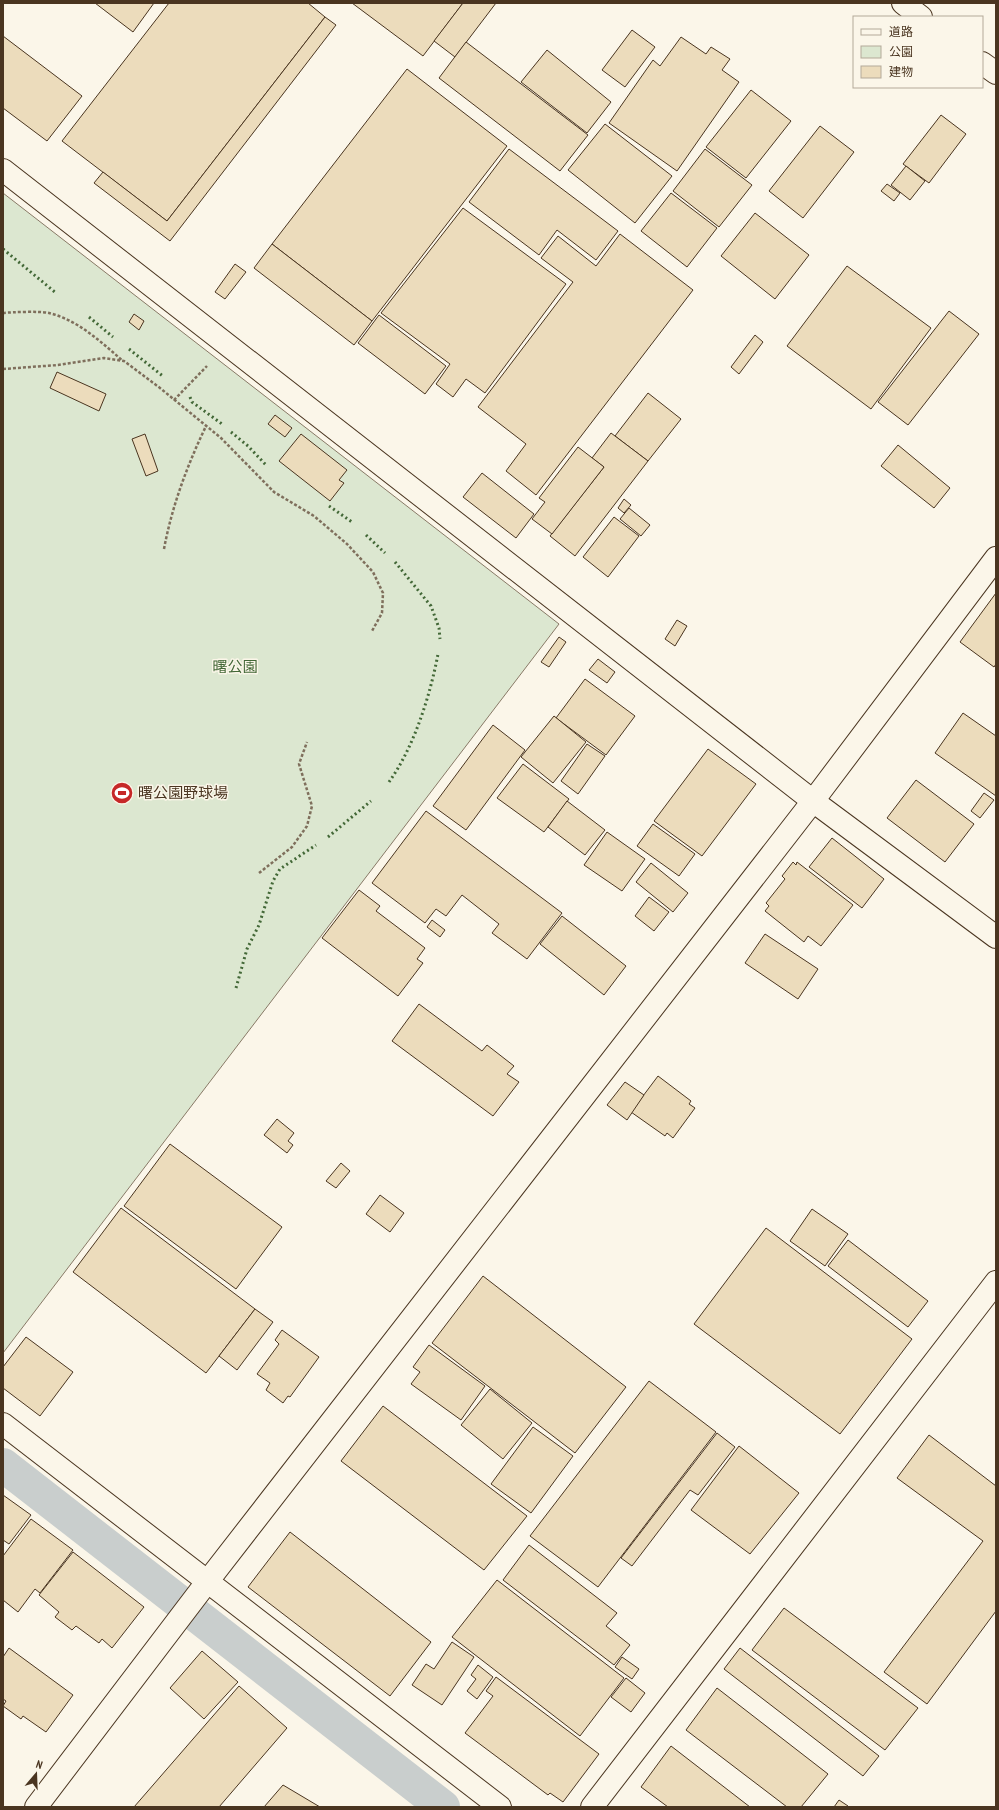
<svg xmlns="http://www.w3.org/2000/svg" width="999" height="1810" viewBox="0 0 999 1810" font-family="'PT Sans Narrow','Noto Sans JP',sans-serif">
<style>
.green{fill:#dce7d0;stroke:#887966}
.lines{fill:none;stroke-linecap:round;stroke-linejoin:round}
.canal{stroke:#c9cecd;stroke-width:34}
.building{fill:#ecdcbc;stroke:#4a3520}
.street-casing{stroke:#4a3520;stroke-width:24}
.secondary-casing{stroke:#4a3520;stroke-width:24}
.path{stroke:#7f6f5c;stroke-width:2.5;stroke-dasharray:3 2;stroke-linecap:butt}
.street{stroke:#fbf6e9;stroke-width:22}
.secondary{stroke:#fbf6e9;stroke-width:22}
.hedge{stroke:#436837;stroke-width:3;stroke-dasharray:2 3;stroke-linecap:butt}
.labels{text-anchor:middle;stroke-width:3;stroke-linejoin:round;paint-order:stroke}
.park-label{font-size:15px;fill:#436837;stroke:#fbf6e9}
.poi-label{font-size:15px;fill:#4a3520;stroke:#fbf6e9;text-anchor:start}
</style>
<rect width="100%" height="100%" fill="#fbf6e9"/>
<!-- green -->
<path class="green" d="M 3,193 L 559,624 L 3,1353 Z"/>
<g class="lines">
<!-- canal -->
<path class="canal" d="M 3,1465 L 443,1807"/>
</g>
<!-- building -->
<g class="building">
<path d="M 95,3 L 154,3 L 133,32 Z"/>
<path d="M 169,3 L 308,3 L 325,17 L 167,221 L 62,141 Z"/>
<path d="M 352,3 L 463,3 L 423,56 Z"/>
<path d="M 463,3 L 496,3 L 455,57 L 434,41 Z"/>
<path d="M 325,17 L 336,25 L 170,241 L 94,183 L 103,172 L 167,221 Z"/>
<path d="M 632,30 L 655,47 L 625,87 L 602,70 Z"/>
<path d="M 3,36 L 82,96 L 47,141 L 3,108 Z"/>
<path d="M 681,37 L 706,54 L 711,47 L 730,59 L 722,70 L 739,82 L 677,171 L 609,123 L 653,60 L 660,66 Z"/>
<path d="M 466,42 L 588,135 L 560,171 L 439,78 Z"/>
<path d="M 547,50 L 611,102 L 587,133 L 521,82 Z"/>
<path d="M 407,69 L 507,146 L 372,321 L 272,244 Z"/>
<path d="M 751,90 L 791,121 L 746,178 L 706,147 Z"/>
<path d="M 941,115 L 966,134 L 929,183 L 903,164 Z"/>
<path d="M 605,124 L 672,176 L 635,223 L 568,170 Z"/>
<path d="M 820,126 L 854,152 L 803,218 L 769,191 Z"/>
<path d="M 509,149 L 618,231 L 596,260 L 557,230 L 539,255 L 469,202 Z"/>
<path d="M 705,149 L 752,185 L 719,227 L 673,191 Z"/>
<path d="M 906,166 L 925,181 L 910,200 L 891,185 Z"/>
<path d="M 887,184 L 900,193 L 894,201 L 881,191 Z"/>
<path d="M 671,193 L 717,228 L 687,267 L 641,231 Z"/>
<path d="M 463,208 L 566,284 L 485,393 L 466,379 L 453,397 L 436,384 L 450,364 L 381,313 Z"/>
<path d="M 755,213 L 809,255 L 775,299 L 721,256 Z"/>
<path d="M 620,234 L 693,290 L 536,495 L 506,471 L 526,444 L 478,407 L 573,282 L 541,258 L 558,236 L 596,266 Z"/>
<path d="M 272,244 L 372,321 L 354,345 L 254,268 Z"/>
<path d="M 235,264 L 246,272 L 225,299 L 215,292 Z"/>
<path d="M 847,266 L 931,328 L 871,409 L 787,346 Z"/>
<path d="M 949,311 L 979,334 L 908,425 L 878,402 Z"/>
<path d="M 134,314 L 144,321 L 139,330 L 129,322 Z"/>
<path d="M 379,315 L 446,366 L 425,394 L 358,343 Z"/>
<path d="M 755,335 L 763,342 L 739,374 L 731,367 Z"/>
<path d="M 57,372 L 106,394 L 99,411 L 50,388 Z"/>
<path d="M 648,393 L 681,419 L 648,461 L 615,436 Z"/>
<path d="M 275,415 L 292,428 L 285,437 L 268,424 Z"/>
<path d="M 611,433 L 648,461 L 575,556 L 550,536 L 604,467 L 592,458 Z"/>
<path d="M 145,434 L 158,471 L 146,476 L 132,439 Z"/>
<path d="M 301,434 L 347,470 L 339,480 L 344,483 L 330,501 L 279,461 Z"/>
<path d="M 898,445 L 950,488 L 934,508 L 881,466 Z"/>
<path d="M 578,447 L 604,467 L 552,534 L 532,519 L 545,502 L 539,498 Z"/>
<path d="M 482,473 L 534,514 L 516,538 L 463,497 Z"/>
<path d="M 624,499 L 631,505 L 624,513 L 618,508 Z"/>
<path d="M 629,508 L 650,525 L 641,536 L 620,519 Z"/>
<path d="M 614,517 L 639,536 L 608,577 L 583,557 Z"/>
<path d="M 996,593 L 996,664 L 994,667 L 960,642 Z"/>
<path d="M 677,620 L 687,626 L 675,646 L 665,639 Z"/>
<path d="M 559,637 L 566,642 L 549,667 L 541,662 Z"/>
<path d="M 598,659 L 615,672 L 607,683 L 589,670 Z"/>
<path d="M 585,679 L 635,716 L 606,755 L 556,718 Z"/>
<path d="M 963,713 L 996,736 L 996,796 L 935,753 Z"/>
<path d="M 554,716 L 586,742 L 553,783 L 521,757 Z"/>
<path d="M 493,725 L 525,750 L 466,830 L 433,806 Z"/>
<path d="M 587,744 L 605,756 L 578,794 L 561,781 Z"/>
<path d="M 708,749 L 756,784 L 702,856 L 654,821 Z"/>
<path d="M 523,764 L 569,799 L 544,832 L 497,798 Z"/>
<path d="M 916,780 L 974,824 L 945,862 L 887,818 Z"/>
<path d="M 984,793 L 994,800 L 980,818 L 971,811 Z"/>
<path d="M 567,801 L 605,830 L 585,855 L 548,827 Z"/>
<path d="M 426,811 L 562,913 L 527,959 L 492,933 L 499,924 L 462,895 L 446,916 L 436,909 L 425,923 L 372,883 Z"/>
<path d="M 653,824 L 695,854 L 679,876 L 637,846 Z"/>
<path d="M 607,832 L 645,859 L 622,891 L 584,865 Z"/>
<path d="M 832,838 L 884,879 L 862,908 L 809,867 Z"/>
<path d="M 793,862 L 796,865 L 797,862 L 853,905 L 821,946 L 808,936 L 804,942 L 765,911 L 769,906 L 766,903 L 785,879 L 782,876 Z"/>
<path d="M 651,863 L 688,893 L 673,912 L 636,882 Z"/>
<path d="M 359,890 L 380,906 L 376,911 L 425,948 L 417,959 L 423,963 L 398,996 L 322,938 Z"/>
<path d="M 649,897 L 669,912 L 654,931 L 635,916 Z"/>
<path d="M 562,916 L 626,966 L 604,995 L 540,944 Z"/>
<path d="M 432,920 L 445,930 L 440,937 L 427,927 Z"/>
<path d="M 765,934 L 818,969 L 798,999 L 745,963 Z"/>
<path d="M 419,1004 L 482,1051 L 487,1045 L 514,1066 L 507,1074 L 519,1082 L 493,1116 L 392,1041 Z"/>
<path d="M 658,1076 L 691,1101 L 689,1104 L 695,1108 L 673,1138 L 667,1133 L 665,1136 L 631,1112 Z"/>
<path d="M 625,1082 L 644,1095 L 627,1120 L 607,1105 Z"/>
<path d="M 277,1119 L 294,1133 L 288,1141 L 293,1145 L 287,1153 L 264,1135 Z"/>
<path d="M 170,1144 L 282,1227 L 236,1289 L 124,1206 Z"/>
<path d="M 341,1163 L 350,1171 L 336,1188 L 326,1181 Z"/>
<path d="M 380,1195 L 404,1213 L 390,1232 L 366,1214 Z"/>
<path d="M 121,1208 L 255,1309 L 206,1373 L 73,1272 Z"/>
<path d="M 812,1209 L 848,1234 L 825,1266 L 790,1241 Z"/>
<path d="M 766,1228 L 912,1339 L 840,1434 L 694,1324 Z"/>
<path d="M 848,1240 L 928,1301 L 908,1327 L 828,1266 Z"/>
<path d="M 483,1276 L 626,1387 L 575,1453 L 432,1343 Z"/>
<path d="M 255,1309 L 273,1322 L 237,1370 L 219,1356 Z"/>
<path d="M 282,1330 L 319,1357 L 290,1397 L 288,1396 L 283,1403 L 266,1390 L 270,1383 L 257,1374 L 279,1344 L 275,1340 Z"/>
<path d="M 26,1337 L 73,1372 L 40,1416 L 3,1388 L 3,1367 Z"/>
<path d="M 429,1345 L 485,1386 L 461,1420 L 411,1384 L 420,1372 L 413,1367 Z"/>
<path d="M 649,1381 L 716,1432 L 598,1587 L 530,1536 Z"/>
<path d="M 490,1389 L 532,1423 L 503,1459 L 461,1425 Z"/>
<path d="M 383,1406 L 527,1516 L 484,1570 L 341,1461 Z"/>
<path d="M 533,1427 L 573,1456 L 531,1513 L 491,1484 Z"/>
<path d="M 717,1433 L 735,1447 L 698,1495 L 690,1490 L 632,1566 L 621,1558 Z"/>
<path d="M 929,1435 L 996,1486 L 996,1611 L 927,1704 L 884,1672 L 983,1541 L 897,1478 Z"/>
<path d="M 739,1446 L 799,1493 L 750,1554 L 691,1510 Z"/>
<path d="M 3,1495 L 31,1515 L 9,1544 L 3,1540 Z"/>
<path d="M 31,1519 L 73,1550 L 40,1593 L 35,1589 L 18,1612 L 3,1600 L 3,1556 Z"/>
<path d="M 290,1532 L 431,1642 L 390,1696 L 248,1587 Z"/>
<path d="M 529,1545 L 617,1613 L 606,1626 L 630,1645 L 614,1665 L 503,1580 Z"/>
<path d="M 73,1552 L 144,1607 L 112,1648 L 102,1639 L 99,1643 L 76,1626 L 72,1630 L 55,1617 L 59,1612 L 39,1595 Z"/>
<path d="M 497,1580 L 624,1678 L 580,1736 L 452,1637 Z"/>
<path d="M 784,1608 L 918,1708 L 885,1750 L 752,1650 Z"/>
<path d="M 452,1642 L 474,1657 L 442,1705 L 412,1685 L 426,1664 L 434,1669 Z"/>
<path d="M 9,1648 L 73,1695 L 46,1732 L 23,1716 L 21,1719 L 3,1706 L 6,1701 L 3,1699 L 3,1657 Z"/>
<path d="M 740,1648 L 879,1756 L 863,1776 L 724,1669 Z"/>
<path d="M 202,1651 L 238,1682 L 204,1719 L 170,1688 Z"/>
<path d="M 622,1657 L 639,1669 L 632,1679 L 615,1667 Z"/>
<path d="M 478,1665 L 493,1677 L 477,1699 L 467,1691 L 476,1679 L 471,1675 Z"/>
<path d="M 496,1677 L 599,1754 L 563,1802 L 550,1793 L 548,1795 L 465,1733 L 493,1696 L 486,1691 Z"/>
<path d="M 626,1678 L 645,1693 L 631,1712 L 611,1697 Z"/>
<path d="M 239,1686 L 287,1728 L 219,1807 L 134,1807 Z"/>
<path d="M 717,1688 L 828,1774 L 801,1807 L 787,1807 L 686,1730 Z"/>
<path d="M 671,1746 L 750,1807 L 668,1807 L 641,1787 Z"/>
<path d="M 283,1785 L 320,1807 L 264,1807 Z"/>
<path d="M 839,1800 L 848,1806 L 847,1807 L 834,1807 Z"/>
</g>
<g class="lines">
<!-- street casing -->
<g class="street-casing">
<g id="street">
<path d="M 903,3 L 921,17"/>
<path d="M 982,63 L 996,73"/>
<path d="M 3,170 L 813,801 L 996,937"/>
<path d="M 3,1424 L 500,1807"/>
<path d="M 592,1807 L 996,1282"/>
</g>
</g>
<!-- secondary casing -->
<g class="secondary-casing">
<path id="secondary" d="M 36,1807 L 207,1582 L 813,801 L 996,558"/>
</g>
<!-- path -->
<g class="path">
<path d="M 3,313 C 13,312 39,311 49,313 C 78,320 101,342 123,361"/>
<path d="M 3,369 L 58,365 L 104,358 L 124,361 L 160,388 L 221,438 L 274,492 L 314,516 L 347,544 L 373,572 L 383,593 L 382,613 L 372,631"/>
<path d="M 174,400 L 207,366"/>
<path d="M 164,549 C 172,506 187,466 206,426"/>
<path d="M 259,873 L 292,847 L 307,826 L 312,806 L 299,764 L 307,742"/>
</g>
<!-- street -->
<use href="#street" class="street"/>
<!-- secondary -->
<use href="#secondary" class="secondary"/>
<!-- hedge -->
<g class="hedge">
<path d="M 3,249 L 56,293"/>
<path d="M 89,317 L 113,337"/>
<path d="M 129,349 L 164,377"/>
<path d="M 190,397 L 192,402 L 222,424"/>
<path d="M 231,432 L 248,446 L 266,465"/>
<path d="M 329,506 L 352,522"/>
<path d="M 366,535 L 385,553"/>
<path d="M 395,562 L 431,606 L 439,628 L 440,639"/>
<path d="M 389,782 C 414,747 430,696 438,654"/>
<path d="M 328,837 L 371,801"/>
<path d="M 236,988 L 247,949 L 259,925 L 273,881 L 280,869 L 316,845"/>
</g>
</g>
<!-- icons -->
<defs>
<g id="stadium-disc" transform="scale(1.15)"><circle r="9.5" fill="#c62828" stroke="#fbf6e9"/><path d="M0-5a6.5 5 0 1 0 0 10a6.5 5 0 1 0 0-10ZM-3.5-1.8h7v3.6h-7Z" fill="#fff"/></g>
</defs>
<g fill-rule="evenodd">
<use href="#stadium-disc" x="122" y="793"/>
</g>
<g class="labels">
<!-- park labels -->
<g class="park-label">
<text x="235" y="672">曙公園</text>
</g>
<!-- poi labels -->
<g class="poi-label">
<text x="138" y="798">曙公園野球場</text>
</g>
</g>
<!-- border -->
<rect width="999" height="1810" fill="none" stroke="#4a3520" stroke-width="8"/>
<!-- legend -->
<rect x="853" y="16" width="130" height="72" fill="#fbf6e9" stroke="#b4a999"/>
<rect x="861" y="29" width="20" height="6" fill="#fbf6e9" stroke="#b4a999"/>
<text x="889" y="36" font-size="12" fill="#4a3520">道路</text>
<rect x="861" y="46" width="20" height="12" fill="#dce7d0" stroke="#b4a999"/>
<text x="889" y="56" font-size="12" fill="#4a3520">公園</text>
<rect x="861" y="66" width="20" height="12" fill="#ecdcbc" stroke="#b4a999"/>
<text x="889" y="76" font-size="12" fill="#4a3520">建物</text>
<!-- north arrow -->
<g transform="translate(36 1774) rotate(19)" stroke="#fbf6e9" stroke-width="3" paint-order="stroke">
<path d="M0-3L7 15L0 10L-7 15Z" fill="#4a3520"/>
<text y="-6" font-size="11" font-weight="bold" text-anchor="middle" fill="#4a3520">N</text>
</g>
</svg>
